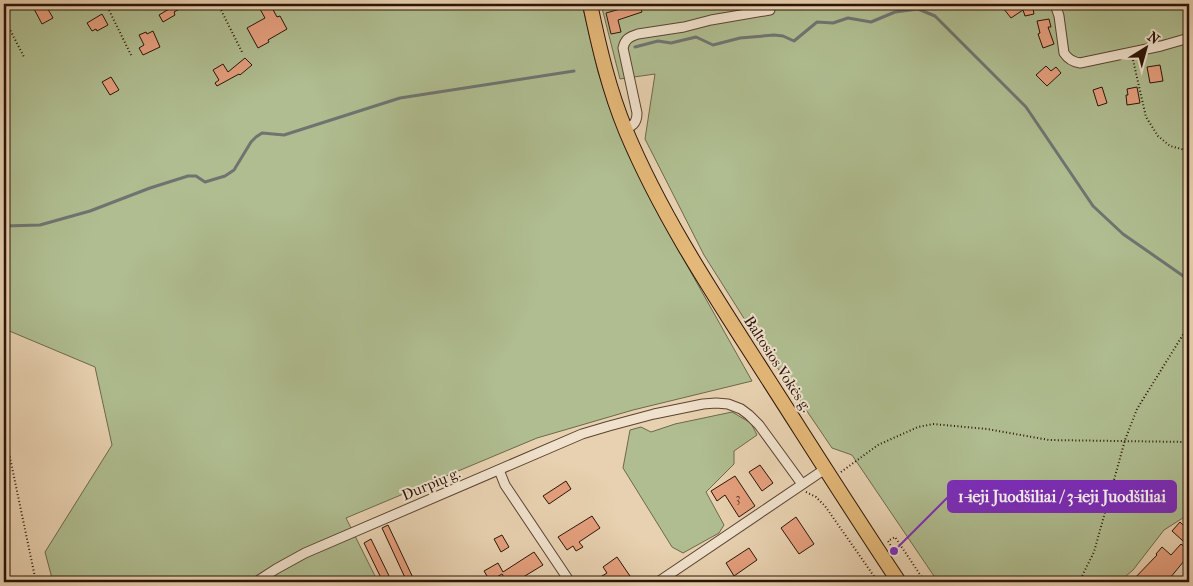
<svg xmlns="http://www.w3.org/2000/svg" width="1193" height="586" viewBox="0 0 1193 586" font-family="'IM FELL French Canon',serif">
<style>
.green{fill:#afbd90;stroke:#6c684c}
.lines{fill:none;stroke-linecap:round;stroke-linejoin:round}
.stream{stroke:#6f7471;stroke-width:3}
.building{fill:#e59f7d;stroke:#2a1407}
.minor-casing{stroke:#5a4331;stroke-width:11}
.primary-casing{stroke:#2a1407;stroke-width:16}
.path{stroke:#2a1407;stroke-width:2;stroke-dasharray:1 2.5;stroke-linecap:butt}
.minor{stroke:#f0e1cc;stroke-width:9}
.primary{stroke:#e4b878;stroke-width:14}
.labels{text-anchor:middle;stroke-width:4;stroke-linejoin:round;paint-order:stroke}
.number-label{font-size:12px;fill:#593724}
.street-label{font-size:15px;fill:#2a1407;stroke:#f0e1cc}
.leader{fill:none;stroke:#7b2cbf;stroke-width:2}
.callout-dot{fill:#7b2cbf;stroke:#f0e1cc;stroke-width:2}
.callout{fill:#7b2cbf;stroke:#7b2cbf;stroke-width:2}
.callout-label{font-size:16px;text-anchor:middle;font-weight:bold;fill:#fff}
</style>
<rect width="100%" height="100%" fill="#e8d1b0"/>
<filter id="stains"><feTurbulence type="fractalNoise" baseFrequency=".004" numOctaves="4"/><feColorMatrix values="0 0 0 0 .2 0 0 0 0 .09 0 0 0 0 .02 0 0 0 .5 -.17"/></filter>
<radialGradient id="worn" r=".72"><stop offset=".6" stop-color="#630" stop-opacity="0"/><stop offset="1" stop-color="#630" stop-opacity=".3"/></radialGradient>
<!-- green -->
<g class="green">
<path d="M 4,4 L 582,4 L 598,72 L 610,109 L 628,154 L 661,219 L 752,381 L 633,410 L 537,438 L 346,518 L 378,582 L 53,582 L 45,552 L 112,445 L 95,367 L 7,330 L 4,326 Z"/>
<path d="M 601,4 L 1189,4 L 1189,514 L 1164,530 L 1133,570 L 1119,582 L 938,582 L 852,455 L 832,448 L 745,320 L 704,255 L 645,139 L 655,74 L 620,79 Z"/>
<path d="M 732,412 L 751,423 L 757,435 L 734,451 L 734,464 L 706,492 L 724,525 L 719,533 L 683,553 L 672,547 L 623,468 L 630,430 L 641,427 L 651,432 L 675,424 Z"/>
</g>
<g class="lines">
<!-- stream -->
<g class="stream">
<path d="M 635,47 L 658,41 L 671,43 L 696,37 L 713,45 L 740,38 L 774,35 L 783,36 L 794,41 L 817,22 L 833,23 L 848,18 L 871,22 L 895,12 L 918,9 L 935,16 L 1026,107 L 1093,206 L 1123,234 L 1189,280"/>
<path d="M 4,226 L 40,225 L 90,211 L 150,188 L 188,176 L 196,176 L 205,182 L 225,176 L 234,170 L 251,142 L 256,137 L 262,133 L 284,135 L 400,98 L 574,71"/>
</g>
</g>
<!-- building -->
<g class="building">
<path d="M 39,4 L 45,4 L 53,18 L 42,24 L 33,7 Z"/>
<path d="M 166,4 L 189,4 L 174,12 L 175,15 L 163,22 L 159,15 L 169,9 Z"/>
<path d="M 268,4 L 270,4 L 277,17 L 280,16 L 287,29 L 268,40 L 269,42 L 258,48 L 247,28 L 265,18 L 260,9 Z"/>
<path d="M 623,4 L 639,4 L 642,12 L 618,20 L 621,32 L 611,34 L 606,13 L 620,9 Z"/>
<path d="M 1000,4 L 1013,4 L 1015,7 L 1027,4 L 1032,4 L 1034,14 L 1025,16 L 1023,10 L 1011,18 Z"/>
<path d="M 102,14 L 108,25 L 97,31 L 96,29 L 92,31 L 87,23 Z"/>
<path d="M 1049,19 L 1051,27 L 1048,27 L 1054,44 L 1043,48 L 1038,34 L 1040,33 L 1037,21 Z"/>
<path d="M 153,31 L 160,47 L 143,55 L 139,48 L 144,45 L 139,35 L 146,32 L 147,34 Z"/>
<path d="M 245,58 L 252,65 L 240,75 L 239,74 L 217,86 L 215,83 L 219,80 L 213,70 L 223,64 L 228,72 Z"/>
<path d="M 1160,65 L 1163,81 L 1150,83 L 1147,67 Z"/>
<path d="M 1046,66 L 1051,71 L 1056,67 L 1061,73 L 1047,86 L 1036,75 Z"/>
<path d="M 111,77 L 119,90 L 110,95 L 102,82 Z"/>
<path d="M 1102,87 L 1107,103 L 1098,106 L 1093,90 Z"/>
<path d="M 1137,87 L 1140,103 L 1127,105 L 1126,95 L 1128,95 L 1127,89 Z"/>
<path d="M 760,465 L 773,483 L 762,491 L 749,472 Z"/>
<path d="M 735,476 L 755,506 L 739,517 L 725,495 L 717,501 L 711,491 Z"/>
<path d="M 566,481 L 571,489 L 549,504 L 543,496 Z"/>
<path d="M 592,516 L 600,528 L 579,542 L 583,547 L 576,551 L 573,546 L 567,550 L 558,537 Z"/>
<path d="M 796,517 L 814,544 L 799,554 L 781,528 Z"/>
<path d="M 1180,522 L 1189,531 L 1189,534 L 1183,541 L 1172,531 Z"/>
<path d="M 388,525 L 415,582 L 407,582 L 382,528 Z"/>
<path d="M 502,535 L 509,547 L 501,552 L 494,539 Z"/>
<path d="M 371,539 L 392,582 L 383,582 L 364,543 Z"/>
<path d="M 1181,544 L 1189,551 L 1189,565 L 1184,561 L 1170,578 L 1174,582 L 1131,582 L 1157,555 L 1156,554 L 1162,547 L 1171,555 Z"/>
<path d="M 749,548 L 757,560 L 734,576 L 726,563 Z"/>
<path d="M 534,552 L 543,565 L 515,582 L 507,582 L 502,574 L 490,581 L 484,571 L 498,563 L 503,572 Z"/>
<path d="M 617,557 L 630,576 L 620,582 L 592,582 L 607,573 L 603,567 Z"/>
</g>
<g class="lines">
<!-- minor casing -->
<g class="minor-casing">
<g id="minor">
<path d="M 1055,4 L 1059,16 L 1064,53 C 1068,59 1073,62 1080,63 L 1161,46 L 1189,38"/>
<path d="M 626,129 C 634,125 637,122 637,113 L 623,48 C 625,39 629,37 638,34 L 684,27 L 711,20 L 770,10"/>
<path d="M 499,470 L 505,485 L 570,582"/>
<path d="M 256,582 L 276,569 L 305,553 L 582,434 L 609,426 L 654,414 L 703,404 L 716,403 L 728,404 L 741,409 L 749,415 L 759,425 L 802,484"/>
<path d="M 658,582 L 825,469"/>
</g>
</g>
<!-- primary casing -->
<g class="primary-casing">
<path id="primary" d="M 590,4 C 599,47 609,90 626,131 C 662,217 714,295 764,373 C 809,443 853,513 899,582"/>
</g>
<!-- path -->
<g class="path">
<path d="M 106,4 L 132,57"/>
<path d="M 218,4 L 243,54"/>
<path d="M 4,18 L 24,57"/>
<path d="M 1133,60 L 1146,117 L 1158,136 L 1170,146 L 1189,151"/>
<path d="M 4,429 L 36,582"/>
<path d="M 841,472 L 878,445 L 918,427 L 933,424 L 987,429 L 1049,440 L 1189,442"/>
<path d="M 806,492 L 816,497 L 825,506 L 878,582"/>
<path d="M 894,551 L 888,541 L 895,537 L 925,582"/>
<path d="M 1079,582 L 1094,552 L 1125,440 L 1137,409 L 1189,325"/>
</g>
<!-- minor -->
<use href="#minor" class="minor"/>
<!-- primary -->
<use href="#primary" class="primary"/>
</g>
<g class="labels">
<!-- number labels -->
<g class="number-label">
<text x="738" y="502">3</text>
</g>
<!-- street labels -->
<g class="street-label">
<text transform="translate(778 364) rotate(57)" y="5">Baltosios Vokės g.</text>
<text transform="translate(431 484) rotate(-23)" y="5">Durpių g.</text>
</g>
</g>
<!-- callouts -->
<path class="leader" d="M894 551L948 497"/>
<circle class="callout-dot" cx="894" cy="551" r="5"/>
<rect class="callout" x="948" y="481" width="228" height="31" rx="5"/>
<g class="callout-label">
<text x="1062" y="502">1-ieji Juodšiliai / 3-ieji Juodšiliai</text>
</g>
<!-- margin -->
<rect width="1193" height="586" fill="none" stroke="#e8d1b0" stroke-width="20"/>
<rect x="5" y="5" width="1183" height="576" fill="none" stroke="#2a1407" stroke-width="2.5"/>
<rect x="10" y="10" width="1173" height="566" fill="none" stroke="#2a1407"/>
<!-- north arrow -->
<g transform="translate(1146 48) rotate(37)" stroke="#f0e1cc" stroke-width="4" paint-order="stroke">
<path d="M0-4L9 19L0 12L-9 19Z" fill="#2a1407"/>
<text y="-8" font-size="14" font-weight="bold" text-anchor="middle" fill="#2a1407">N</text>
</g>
<rect width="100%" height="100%" filter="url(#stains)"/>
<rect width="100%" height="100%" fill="url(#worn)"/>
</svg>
